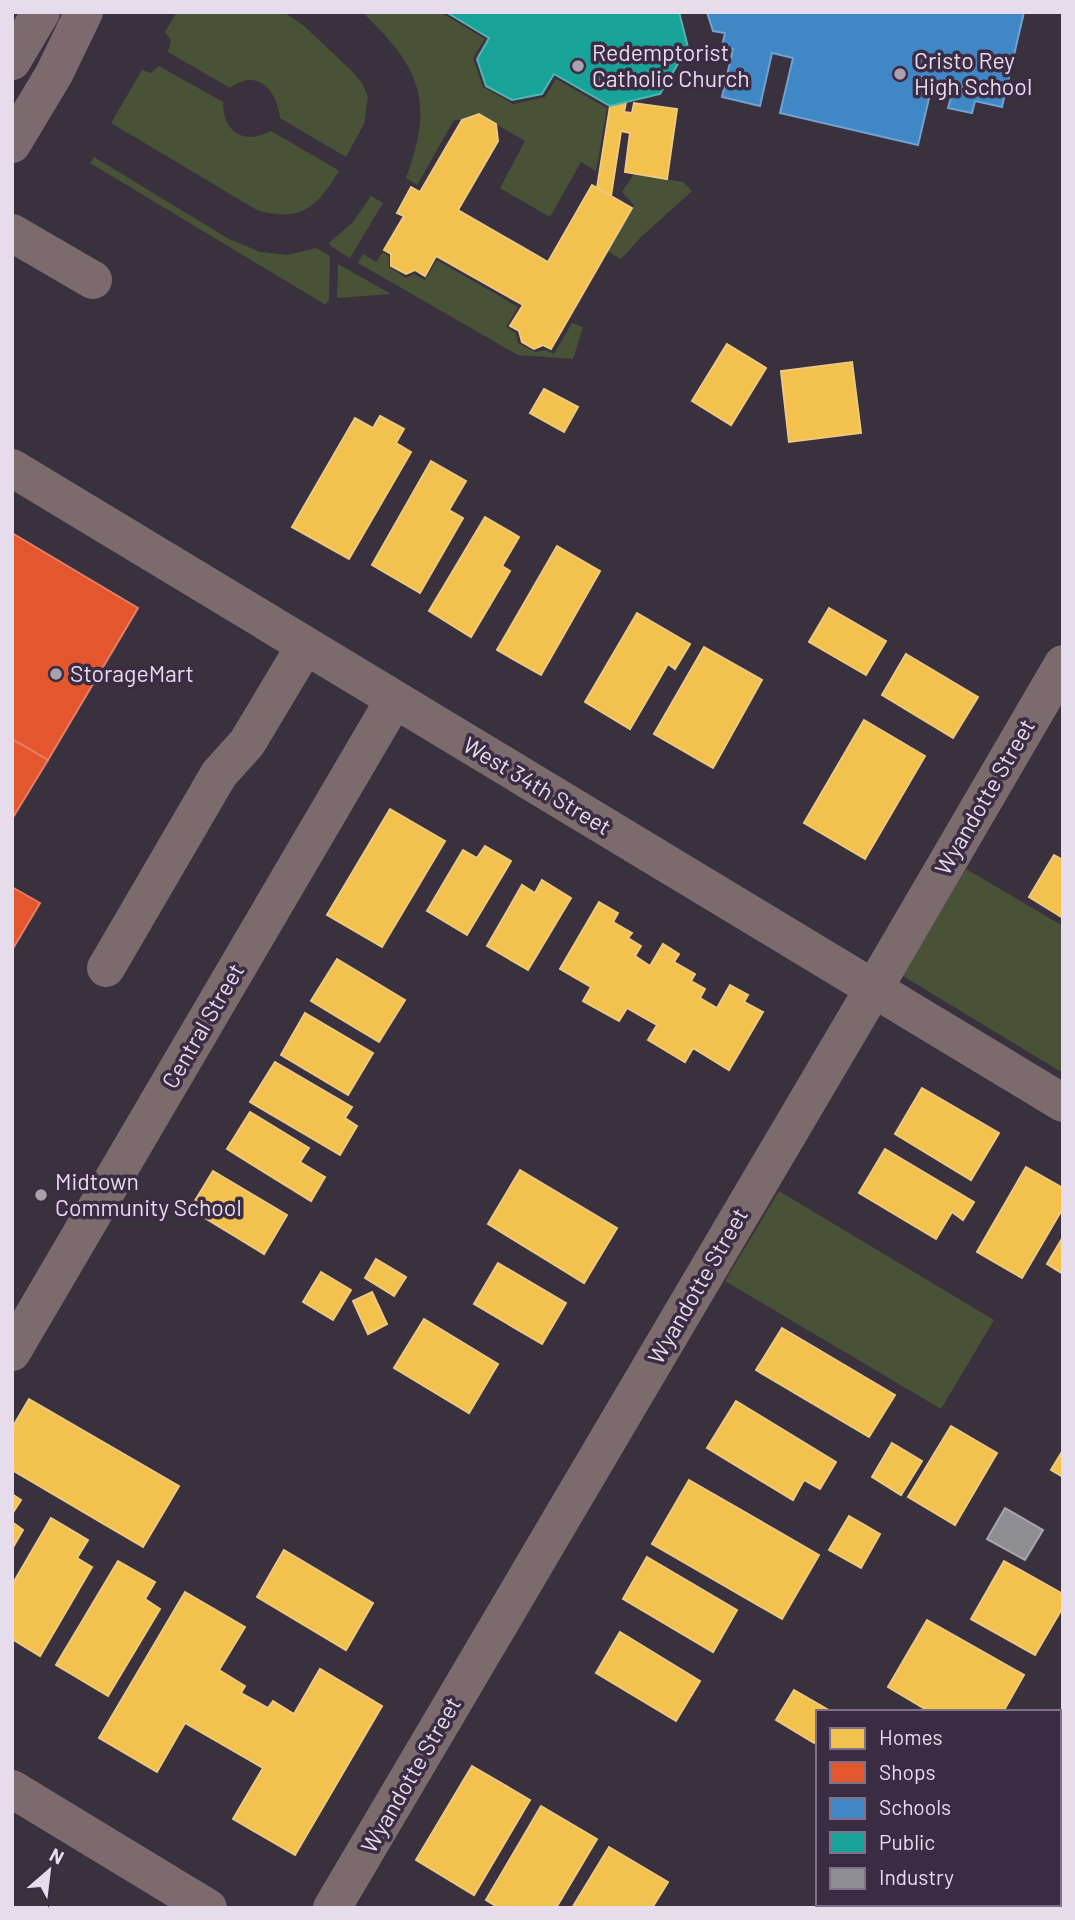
<svg xmlns="http://www.w3.org/2000/svg" width="1075" height="1920" viewBox="0 0 1075 1920" font-family="Barlow,sans-serif">
<style>
.green{fill:#495237}
.homes{fill:#f2c14e;stroke:#efc97d;stroke-width:2}
.shops{fill:#e4572e;stroke:#e57f67;stroke-width:2}
.schools{fill:#3f88c5;stroke:#71a1d0;stroke-width:2}
.public{fill:#17a398;stroke:#55b4b1;stroke-width:2}
.industry{fill:#8d8d92;stroke:#a8a5ad;stroke-width:2}
.lines{fill:none;stroke-linecap:round;stroke-linejoin:round}
.minor{stroke:#7b6b6c;stroke-width:38}
.major{stroke:#7c6a6f;stroke-width:38}
.poi-dot{fill:#aaa0ae;stroke:#3c2c43;stroke-width:2.5}
.labels{text-anchor:middle;stroke-width:7;stroke-linejoin:round;paint-order:stroke}
.poi-label{font-size:23px;fill:#e7dceb;stroke:#3c2c43;text-anchor:start}
.street-label{font-size:23px;fill:#e7dceb;stroke:#3c2c43}
</style>
<rect width="100%" height="100%" fill="#3a313e"/>
<!-- green -->
<g class="green">
<path d="M 177,12 L 284,12 L 304,26 L 352,71 L 362,83 L 368,97 L 364,124 L 346,157 L 280,118 C 277,91 258,67 230,88 L 168,52 L 171,40 L 165,32 Z"/>
<path d="M 362,12 L 440,12 L 485,39 L 473,58 L 483,87 L 513,104 L 545,97 L 556,79 L 607,108 L 596,171 L 581,162 L 550,217 L 500,188 L 525,141 L 479,114 L 462,120 L 454,120 L 417,185 L 406,178 C 435,101 420,67 362,12 Z"/>
<path d="M 159,66 L 223,102 C 223,133 244,145 271,131 L 333,167 L 339,171 C 317,207 301,223 257,210 L 111,123 L 142,70 L 151,73 Z"/>
<path d="M 94,157 L 229,239 L 260,252 L 287,255 L 316,248 L 330,256 L 329,299 L 326,305 L 90,163 Z"/>
<path d="M 634,174 L 683,182 L 692,191 L 641,237 L 621,259 L 607,251 L 634,205 L 622,192 Z"/>
<path d="M 371,196 L 383,203 L 350,258 L 332,247 L 329,243 L 353,222 Z"/>
<path d="M 383,252 L 389,256 L 389,267 L 406,278 L 414,274 L 425,280 L 437,260 L 518,307 L 506,327 L 516,333 L 518,343 L 535,352 L 546,350 L 554,354 L 572,323 L 583,327 L 573,359 L 518,355 L 358,263 L 363,254 L 376,262 Z"/>
<path d="M 338,264 L 391,294 L 337,298 Z"/>
<path d="M 966,869 L 1063,926 L 1063,1073 L 903,976 Z"/>
<path d="M 779,1191 L 994,1320 L 941,1409 L 725,1281 Z"/>
</g>
<!-- homes -->
<g class="homes">
<path d="M 626,102 L 624,112 L 632,113 L 634,103 L 677,109 L 667,179 L 625,172 L 630,133 L 621,131 L 611,196 L 597,188 L 610,106 Z"/>
<path d="M 479,114 L 496,124 L 498,141 L 458,210 L 548,262 L 592,185 L 632,208 L 551,349 L 543,345 L 534,349 L 522,342 L 519,331 L 510,326 L 523,305 L 436,256 L 425,276 L 415,270 L 406,274 L 391,266 L 391,254 L 384,250 L 404,216 L 397,213 L 411,187 L 420,192 L 462,120 Z"/>
<path d="M 727,344 L 766,368 L 731,425 L 692,401 Z"/>
<path d="M 852,362 L 861,433 L 789,442 L 781,371 Z"/>
<path d="M 544,389 L 578,407 L 564,432 L 530,413 Z"/>
<path d="M 380,416 L 404,429 L 396,443 L 411,452 L 349,559 L 292,527 L 355,418 L 373,428 Z"/>
<path d="M 431,461 L 466,481 L 449,510 L 463,518 L 420,593 L 372,565 Z"/>
<path d="M 485,517 L 519,537 L 502,566 L 510,571 L 471,637 L 429,611 Z"/>
<path d="M 557,546 L 600,571 L 541,675 L 497,650 Z"/>
<path d="M 829,608 L 886,641 L 866,675 L 809,642 Z"/>
<path d="M 637,613 L 690,644 L 675,669 L 668,664 L 630,729 L 585,702 Z"/>
<path d="M 704,647 L 762,680 L 713,768 L 654,734 Z"/>
<path d="M 906,654 L 978,697 L 953,738 L 882,695 Z"/>
<path d="M 864,720 L 925,756 L 865,859 L 804,823 Z"/>
<path d="M 390,809 L 445,841 L 382,947 L 327,915 Z"/>
<path d="M 485,846 L 511,861 L 467,935 L 427,911 L 463,850 L 477,858 Z"/>
<path d="M 1054,855 L 1063,860 L 1063,918 L 1029,897 Z"/>
<path d="M 542,880 L 571,898 L 528,970 L 487,946 L 522,885 L 535,893 Z"/>
<path d="M 599,902 L 618,913 L 613,922 L 632,933 L 628,938 L 641,946 L 635,956 L 650,966 L 663,944 L 679,954 L 674,962 L 695,974 L 691,981 L 705,989 L 700,998 L 717,1008 L 730,985 L 748,995 L 744,1002 L 763,1012 L 729,1070 L 693,1048 L 685,1062 L 648,1040 L 657,1025 L 627,1008 L 619,1021 L 583,1001 L 591,987 L 560,969 Z"/>
<path d="M 337,959 L 405,1000 L 379,1042 L 311,1001 Z"/>
<path d="M 305,1013 L 373,1053 L 348,1095 L 281,1055 Z"/>
<path d="M 275,1062 L 352,1107 L 345,1118 L 357,1126 L 340,1155 L 250,1102 Z"/>
<path d="M 922,1088 L 999,1133 L 971,1180 L 895,1134 Z"/>
<path d="M 250,1112 L 309,1148 L 300,1162 L 325,1177 L 311,1201 L 227,1149 Z"/>
<path d="M 885,1149 L 974,1202 L 963,1220 L 952,1212 L 936,1239 L 859,1193 Z"/>
<path d="M 1026,1167 L 1063,1188 L 1063,1208 L 1022,1278 L 977,1252 Z"/>
<path d="M 520,1170 L 617,1228 L 584,1283 L 488,1224 Z"/>
<path d="M 213,1171 L 287,1215 L 264,1254 L 190,1209 Z"/>
<path d="M 1063,1237 L 1063,1274 L 1047,1264 Z"/>
<path d="M 376,1259 L 406,1277 L 394,1296 L 365,1278 Z"/>
<path d="M 498,1263 L 566,1303 L 542,1344 L 474,1304 Z"/>
<path d="M 321,1272 L 351,1290 L 333,1320 L 303,1302 Z"/>
<path d="M 372,1292 L 387,1324 L 368,1334 L 353,1301 Z"/>
<path d="M 424,1319 L 498,1364 L 469,1413 L 394,1368 Z"/>
<path d="M 782,1328 L 895,1395 L 869,1437 L 756,1370 Z"/>
<path d="M 29,1399 L 179,1486 L 143,1547 L 12,1470 L 12,1428 Z"/>
<path d="M 736,1401 L 836,1462 L 820,1489 L 804,1480 L 793,1500 L 707,1448 Z"/>
<path d="M 951,1426 L 997,1453 L 955,1525 L 908,1497 Z"/>
<path d="M 892,1443 L 922,1461 L 901,1495 L 872,1477 Z"/>
<path d="M 1063,1450 L 1063,1477 L 1051,1470 Z"/>
<path d="M 689,1480 L 819,1555 L 782,1619 L 652,1544 Z"/>
<path d="M 12,1494 L 21,1500 L 12,1514 Z"/>
<path d="M 849,1516 L 880,1534 L 861,1568 L 829,1550 Z"/>
<path d="M 51,1518 L 88,1540 L 77,1558 L 92,1567 L 40,1656 L 12,1639 L 12,1585 Z"/>
<path d="M 12,1522 L 23,1530 L 12,1549 Z"/>
<path d="M 284,1550 L 373,1603 L 346,1650 L 257,1597 Z"/>
<path d="M 647,1557 L 737,1610 L 713,1652 L 623,1599 Z"/>
<path d="M 118,1561 L 155,1582 L 145,1599 L 160,1609 L 108,1696 L 56,1665 Z"/>
<path d="M 1004,1561 L 1063,1594 L 1063,1607 L 1035,1655 L 971,1619 Z"/>
<path d="M 185,1592 L 245,1627 L 219,1670 L 245,1686 L 241,1693 L 268,1708 L 273,1701 L 294,1714 L 320,1669 L 382,1706 L 295,1855 L 233,1819 L 263,1768 L 185,1723 L 157,1772 L 99,1738 Z"/>
<path d="M 927,1620 L 1024,1675 L 1003,1712 L 930,1712 L 888,1687 Z"/>
<path d="M 620,1632 L 700,1681 L 676,1721 L 596,1673 Z"/>
<path d="M 794,1690 L 832,1712 L 818,1712 L 818,1737 L 814,1743 L 776,1720 Z"/>
<path d="M 472,1766 L 530,1800 L 474,1895 L 416,1860 Z"/>
<path d="M 541,1806 L 597,1839 L 556,1908 L 499,1908 L 486,1900 Z"/>
<path d="M 609,1847 L 668,1882 L 652,1908 L 572,1908 Z"/>
</g>
<!-- shops -->
<g class="shops">
<path d="M 12,533 L 138,608 L 48,760 L 12,739 Z"/>
<path d="M 12,739 L 48,760 L 12,819 Z"/>
<path d="M 12,887 L 40,903 L 12,950 Z"/>
</g>
<!-- schools -->
<path class="schools" d="M 707,12 L 1024,12 L 1002,107 L 975,101 L 972,113 L 948,108 L 952,94 L 931,90 L 918,145 L 780,113 L 793,58 L 772,53 L 760,106 L 722,97 L 733,49 L 722,46 L 725,33 L 713,31 Z"/>
<!-- public -->
<path class="public" d="M 446,12 L 679,12 L 688,47 L 660,94 L 610,106 L 554,74 L 542,94 L 512,100 L 486,86 L 477,59 L 489,38 Z"/>
<!-- industry -->
<path class="industry" d="M 1005,1508 L 1043,1530 L 1025,1560 L 987,1539 Z"/>
<g class="lines">
<!-- minor -->
<g class="minor">
<path d="M 12,233 L 93,280"/>
<path d="M 12,468 L 1063,1103"/>
<path d="M 106,968 L 219,774 L 247,743 L 305,646"/>
<path d="M 12,1352 L 394,700"/>
<path d="M 1059,1780 L 1063,1774"/>
<path d="M 332,1908 L 894,954 L 1063,664"/>
<path d="M 986,1908 L 988,1904"/>
</g>
<!-- major -->
<g class="major">
<path d="M 12,61 L 41,12"/>
<path d="M 12,144 L 54,74 L 84,12"/>
<path d="M 12,1789 L 208,1908"/>
</g>
</g>
<!-- markers -->
<g class="poi-dot">
<circle cx="578" cy="66" r="7"/>
<circle cx="900" cy="74" r="7"/>
<circle cx="56" cy="674" r="7"/>
<circle cx="41" cy="1195" r="7"/>
</g>
<g class="labels">
<!-- poi labels -->
<g class="poi-label">
<text x="592" y="61">Redemptorist<tspan x="592" dy="26">Catholic Church</tspan></text>
<text x="914" y="69">Cristo Rey<tspan x="914" dy="26">High School</tspan></text>
<text x="70" y="682">StorageMart</text>
<text x="55" y="1190">Midtown<tspan x="55" dy="26">Community School</tspan></text>
</g>
<!-- street labels -->
<g class="street-label">
<text transform="translate(537 786) rotate(31)" y="8">West 34th Street</text>
<text transform="translate(985 797) rotate(-60)" y="8">Wyandotte Street</text>
<text transform="translate(203 1026) rotate(-60)" y="8">Central Street</text>
<text transform="translate(698 1286) rotate(-60)" y="8">Wyandotte Street</text>
<text transform="translate(411 1775) rotate(-60)" y="8">Wyandotte Street</text>
</g>
</g>
<!-- border -->
<rect width="1075" height="1920" fill="none" stroke="#e7dceb" stroke-width="28"/>
<!-- legend -->
<rect x="816" y="1710" width="245" height="196" fill="#3c2c43" stroke="#807286" stroke-width="2"/>
<rect x="830" y="1728" width="35" height="21" fill="#f2c14e" stroke="#807286" stroke-width="2"/>
<text x="879" y="1745" font-size="21" fill="#e7dceb">Homes</text>
<rect x="830" y="1762" width="35" height="21" fill="#e4572e" stroke="#807286" stroke-width="2"/>
<text x="879" y="1780" font-size="21" fill="#e7dceb">Shops</text>
<rect x="830" y="1798" width="35" height="21" fill="#3f88c5" stroke="#807286" stroke-width="2"/>
<text x="879" y="1815" font-size="21" fill="#e7dceb">Schools</text>
<rect x="830" y="1832" width="35" height="21" fill="#17a398" stroke="#807286" stroke-width="2"/>
<text x="879" y="1850" font-size="21" fill="#e7dceb">Public</text>
<rect x="830" y="1868" width="35" height="21" fill="#8d8d92" stroke="#807286" stroke-width="2"/>
<text x="879" y="1885" font-size="21" fill="#e7dceb">Industry</text>
<!-- north arrow -->
<g transform="translate(49 1871) rotate(28)" stroke="#3c2c43" stroke-width="5" paint-order="stroke">
<path d="M0-5L12 26L0 18L-12 26Z" fill="#e7dceb"/>
<text y="-10" font-size="19" font-weight="bold" text-anchor="middle" fill="#e7dceb">N</text>
</g>
</svg>
